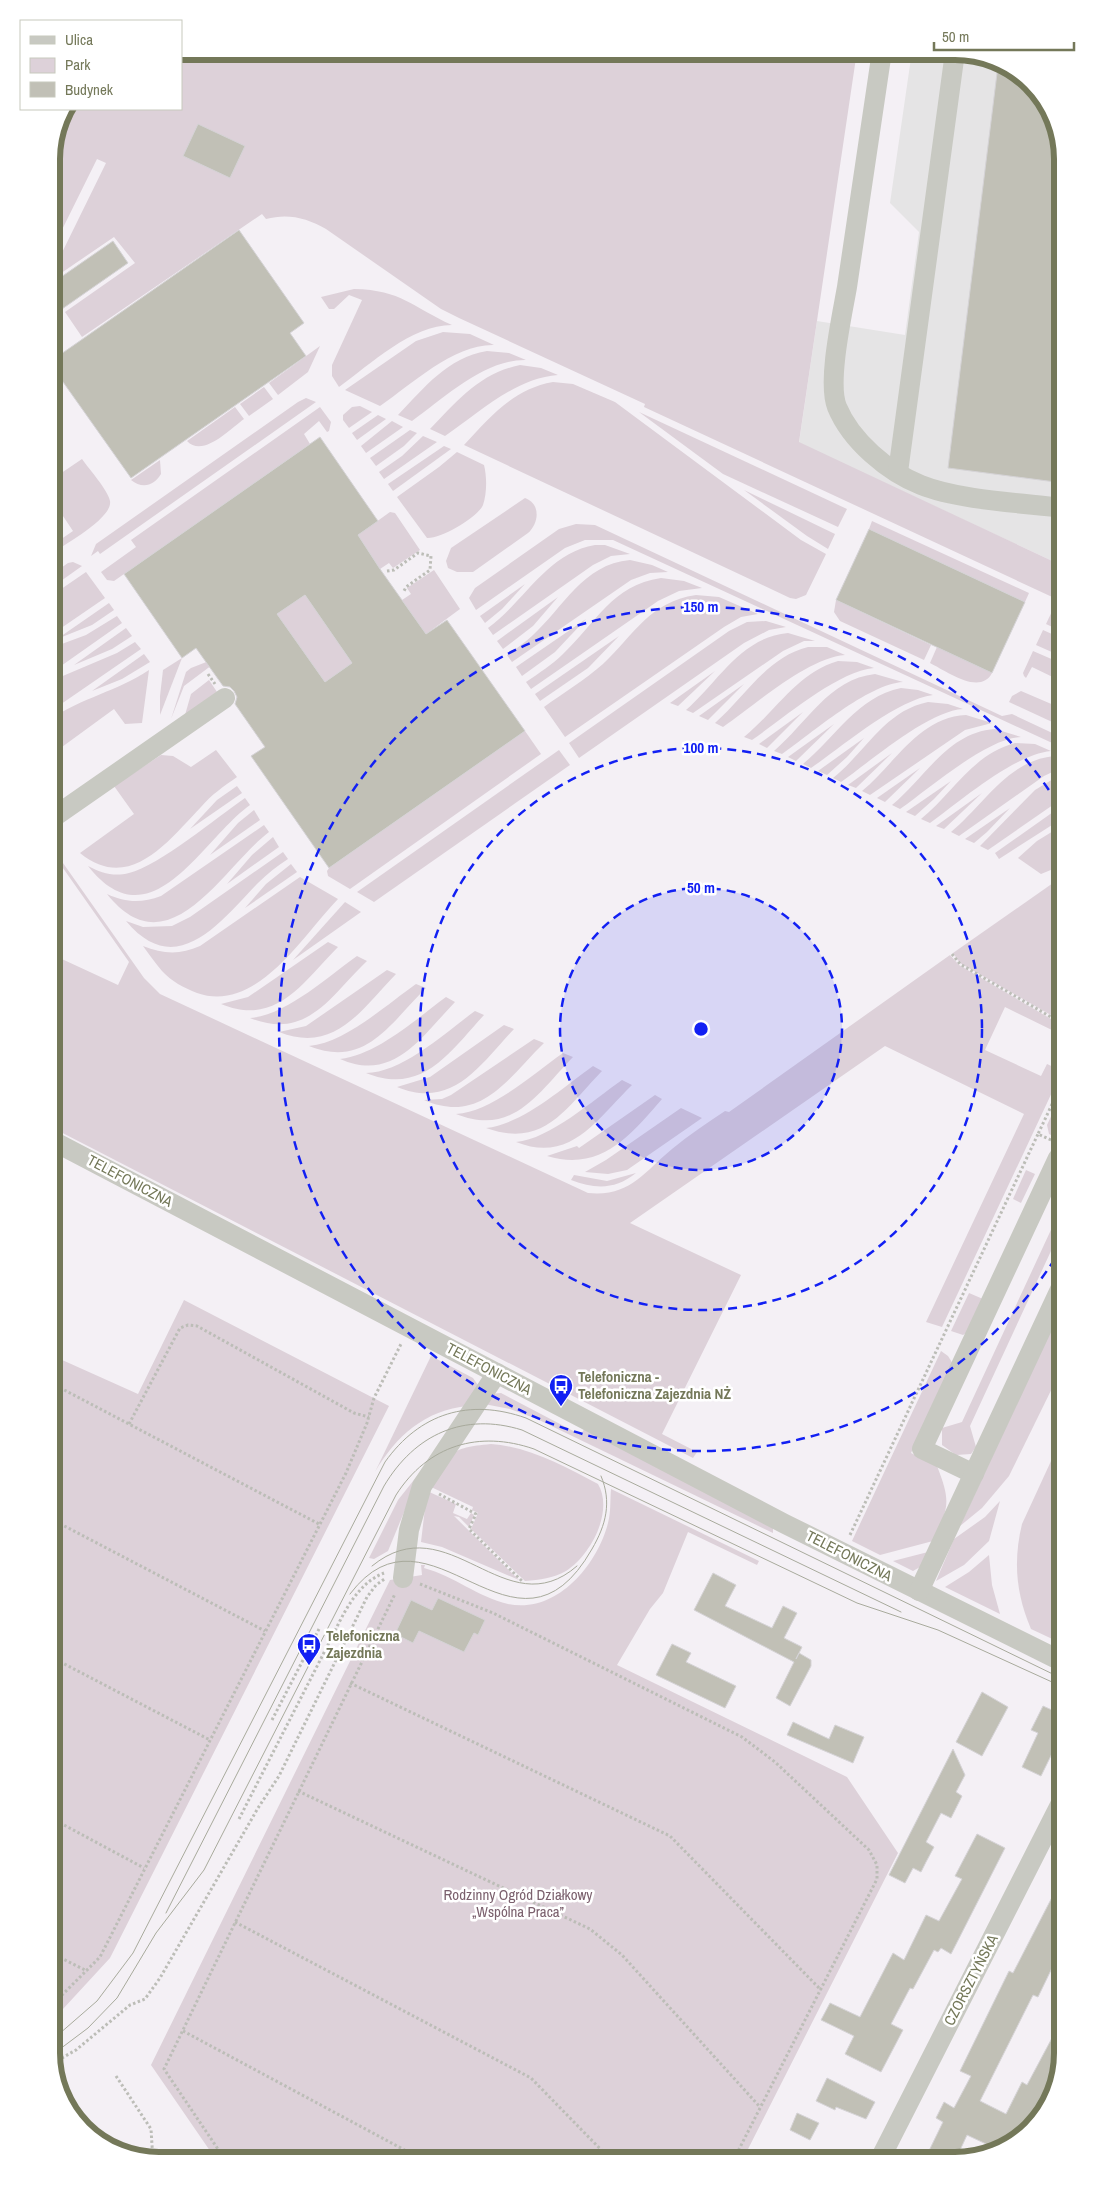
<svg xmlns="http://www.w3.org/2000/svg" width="1114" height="2212" viewBox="0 0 1114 2212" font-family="'Archivo Narrow',sans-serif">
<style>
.built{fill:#e5e4e5}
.green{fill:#ddd1d9}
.building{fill:#c1c0b6;stroke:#d5d3d6;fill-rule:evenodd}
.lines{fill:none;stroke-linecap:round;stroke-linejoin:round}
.path{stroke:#bcbdb7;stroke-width:3;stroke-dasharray:2.5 2.5;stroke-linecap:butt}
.minor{stroke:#c8c9c2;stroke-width:20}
.tram{stroke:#a8aa9c;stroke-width:1}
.ring{fill:none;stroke:#1220f3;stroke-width:2.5;stroke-dasharray:9 6}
.labels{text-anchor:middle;stroke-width:5;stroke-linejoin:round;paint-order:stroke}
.street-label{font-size:15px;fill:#747859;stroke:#fff}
.poi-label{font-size:15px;font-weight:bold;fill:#747859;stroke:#fff;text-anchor:start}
.park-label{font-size:15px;fill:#7b606d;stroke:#fff}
.rim{fill:none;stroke:#747859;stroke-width:6}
.centre{fill:#1220f3;stroke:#fff;stroke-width:2.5}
.ring-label{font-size:15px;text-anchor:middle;font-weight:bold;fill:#1220f3;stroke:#fff;stroke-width:5;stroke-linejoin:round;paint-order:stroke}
</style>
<rect width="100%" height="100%" fill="#f4f0f5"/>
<!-- built -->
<path class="built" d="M 912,51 L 962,52 L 1020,73 L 1063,159 L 1063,566 L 799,443 L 817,321 L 905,335 L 919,232 L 890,203 Z"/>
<!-- green -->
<g class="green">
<path d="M 181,51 L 857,51 L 799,442 L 1063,566 L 1063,602 L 644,407 L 645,404 L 459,318 L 441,309 L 326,229 C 307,218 288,213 266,219 L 262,214 L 82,337 L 65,312 L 135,263 L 114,237 L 51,280 L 51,275 L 106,163 L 97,159 L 51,252 C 51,211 42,143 66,109 L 181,109 Z"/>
<path d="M 354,289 C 402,290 412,307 452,325 C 411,325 371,364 339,387 L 332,376 L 332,365 L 362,300 L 349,295 L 334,309 L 329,309 L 321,297 Z"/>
<path d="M 443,332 L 470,334 L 494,345 C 454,344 412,384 380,406 L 345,390 L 416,341 Z"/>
<path d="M 320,346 L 308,372 L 278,395 L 269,383 Z"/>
<path d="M 487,351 L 509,353 L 526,360 C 485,359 444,398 412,421 L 398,415 C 425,387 447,358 487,351 Z"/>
<path d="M 520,365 L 541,368 L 558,375 C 515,378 479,413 445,436 L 430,429 C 457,401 480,373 520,365 Z"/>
<path d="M 553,382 L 573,384 L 615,402 L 801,540 L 826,554 L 806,595 L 796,599 L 790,598 L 464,445 C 490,417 513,389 553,382 Z"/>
<path d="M 264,387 L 273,399 L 249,416 L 240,404 Z"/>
<path d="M 306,398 L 316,402 L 100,554 L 98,551 L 91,556 L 96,544 L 298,402 Z"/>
<path d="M 360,406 L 372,412 L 349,428 L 343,420 L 343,415 L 352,407 Z"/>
<path d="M 235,407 L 244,419 C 230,429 203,458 187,441 Z"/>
<path d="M 320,407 L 331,422 L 329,431 L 327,432 L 319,421 L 304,434 L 310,444 L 114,581 L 107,580 L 101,572 L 136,547 L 131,540 Z"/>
<path d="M 639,412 L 847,509 L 838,527 L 723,474 Z"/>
<path d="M 378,415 L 386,419 L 357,440 L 352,433 Z"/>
<path d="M 392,421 L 403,427 L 366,453 L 361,446 Z"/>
<path d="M 410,430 L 417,433 L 404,446 L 376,466 L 370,458 Z"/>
<path d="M 423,436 L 437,442 L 384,479 L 379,472 L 402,456 Z"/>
<path d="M 444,446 L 451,449 L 393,491 L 388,484 Z"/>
<path d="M 457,452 L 484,465 C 487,477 487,493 483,505 C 478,517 441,539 427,538 L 397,497 L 439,467 Z"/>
<path d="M 82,459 C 89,469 108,490 110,501 C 113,518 65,544 51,554 L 51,546 L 73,531 L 51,498 L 51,480 Z"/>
<path d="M 160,460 L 161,474 C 154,486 142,489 131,480 Z"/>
<path d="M 744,490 L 835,534 L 828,549 L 807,536 Z"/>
<path d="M 525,498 C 541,504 539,523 528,533 L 473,572 L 457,572 L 448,568 L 446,561 L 451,548 Z"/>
<path d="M 390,512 L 395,513 L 420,550 L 393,568 L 389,563 L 380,569 L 358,535 Z"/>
<path d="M 872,521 L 1029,593 L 1025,602 L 869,529 Z"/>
<path d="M 576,524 L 595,525 L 1002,716 L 1012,714 L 1063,738 L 1063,748 L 613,540 L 585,540 L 565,548 L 476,610 L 469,598 L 475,588 L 559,529 Z"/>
<path d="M 595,545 L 605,545 L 630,554 L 611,556 L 593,565 L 493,635 L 488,628 C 525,601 547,553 595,545 Z"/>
<path d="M 630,560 L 652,565 L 668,572 L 650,573 L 631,580 L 512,662 L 507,655 C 516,649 524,643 532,636 C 563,608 583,564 630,560 Z"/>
<path d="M 73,562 L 82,566 L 51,588 L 51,575 L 68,563 Z"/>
<path d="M 434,570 L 460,609 L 426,634 L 402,600 L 411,594 L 407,588 Z"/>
<path d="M 86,572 L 105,598 L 51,635 L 51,596 Z"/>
<path d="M 661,578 L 684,581 L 702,588 L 679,591 L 658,601 L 531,689 L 526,682 C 539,673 552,665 563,654 C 596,623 612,585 661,578 Z"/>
<path d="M 525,584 L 502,609 L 485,623 L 480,616 Z"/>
<path d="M 305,595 L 352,663 L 325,682 L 277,614 Z"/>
<path d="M 696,595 L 719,597 L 758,614 L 741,617 L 724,627 L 565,737 L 544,707 C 563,693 585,680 603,664 C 634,635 649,602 696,595 Z"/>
<path d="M 558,597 L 533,626 L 503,649 L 497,641 Z"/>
<path d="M 836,600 L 931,645 L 924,660 L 840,621 L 834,612 Z"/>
<path d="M 109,603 L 114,610 L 92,625 L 57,639 Z"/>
<path d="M 1055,605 L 1063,609 L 1063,632 L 1046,624 Z"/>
<path d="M 117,616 L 122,623 L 51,673 L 51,648 L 86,635 Z"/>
<path d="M 586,619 L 555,652 L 522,676 L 516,667 Z"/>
<path d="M 766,621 L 786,627 L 769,630 L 744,643 L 579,758 L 569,743 L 729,631 L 747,622 Z"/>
<path d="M 126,628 L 132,636 L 112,649 L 74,665 Z"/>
<path d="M 1043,630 L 1063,639 L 1063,657 L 1036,645 Z"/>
<path d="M 788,633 L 815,641 L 804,641 L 783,651 L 693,713 L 686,710 C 718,682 741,637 788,633 Z"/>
<path d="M 619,636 L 588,668 L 540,701 L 535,694 Z"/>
<path d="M 135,642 L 141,649 L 51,711 L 51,681 L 117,653 Z"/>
<path d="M 808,647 L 827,647 L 845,655 C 807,658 755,705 723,727 L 715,723 C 745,697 767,657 808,647 Z"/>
<path d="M 937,647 L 992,673 C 980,696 946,671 930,663 Z"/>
<path d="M 1033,651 L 1063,664 L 1063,682 L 1032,667 L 1026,678 L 1024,676 L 1023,673 Z"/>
<path d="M 144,654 L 150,662 L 122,679 L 92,691 Z"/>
<path d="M 182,658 L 160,715 L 160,696 L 163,670 Z"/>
<path d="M 214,659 L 216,662 L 184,686 L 171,719 L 186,672 L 191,668 Z"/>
<path d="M 838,661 L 857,662 L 874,668 C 836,672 784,718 752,740 L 744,737 C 776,711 797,673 838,661 Z"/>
<path d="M 149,670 L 142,723 L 125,724 L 114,709 L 51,755 L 51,719 C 81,698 118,691 149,670 Z"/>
<path d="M 715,671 L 678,706 L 670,703 Z"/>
<path d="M 875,674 L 903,682 C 868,684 812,733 782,754 L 774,751 C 807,723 829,679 875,674 Z"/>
<path d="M 209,680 L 217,692 L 185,715 L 191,694 Z"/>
<path d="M 744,684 L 708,720 L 699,716 Z"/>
<path d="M 901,688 L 918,690 L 933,695 C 896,700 843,746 811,768 L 803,764 C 836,737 857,697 901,688 Z"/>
<path d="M 1021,691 L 1063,709 L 1063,727 L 1009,702 L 1012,696 Z"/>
<path d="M 928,702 L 948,704 L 963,709 C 928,711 871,761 841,782 L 833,778 C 866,752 884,711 928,702 Z"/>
<path d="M 803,712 L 767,748 L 759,744 Z"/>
<path d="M 966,715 L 992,723 L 965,730 L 870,795 L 862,791 C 895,764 919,717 966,715 Z"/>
<path d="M 834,724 L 796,761 L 788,757 Z"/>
<path d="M 995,729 L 1021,737 C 987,738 930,788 900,809 L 892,805 C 925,778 948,732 995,729 Z"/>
<path d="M 525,731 L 541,754 L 350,889 L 328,876 L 327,871 L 329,868 Z"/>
<path d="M 864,738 L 847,757 L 827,775 L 818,771 Z"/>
<path d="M 1015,743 L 1035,744 L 1051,751 C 1013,755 962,800 930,823 L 921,819 C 953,793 973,754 1015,743 Z"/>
<path d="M 216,750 L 237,777 C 224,786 211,795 201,807 C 169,840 130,894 80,853 L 134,814 L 114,786 L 161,755 L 173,756 L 191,767 Z"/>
<path d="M 559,750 L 570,765 L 374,902 L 357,892 Z"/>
<path d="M 892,753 L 856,788 L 848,785 Z"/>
<path d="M 1054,756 L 1063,757 L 1063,767 L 1044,776 L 959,836 L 951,832 C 984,805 1007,761 1054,756 Z"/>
<path d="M 920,768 L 885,802 L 877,798 Z"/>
<path d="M 1063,773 L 1063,798 L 988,850 L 980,846 L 1035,790 Z"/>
<path d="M 951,781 L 934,799 L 915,816 L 906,812 Z"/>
<path d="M 237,786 L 242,793 L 190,829 L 217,800 Z"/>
<path d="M 982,793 L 944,829 L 936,826 Z"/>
<path d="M 245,798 L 250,805 C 202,839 151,946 88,866 C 101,873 114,877 129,873 C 159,866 217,817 245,798 Z"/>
<path d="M 1063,805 L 1063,818 L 999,859 L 995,853 Z"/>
<path d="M 1010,808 L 987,832 L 974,843 L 965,839 Z"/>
<path d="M 254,810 L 260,820 L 210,855 L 238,823 Z"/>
<path d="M 264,825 L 269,832 C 223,867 169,972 107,894 C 126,903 142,903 161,896 Z"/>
<path d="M 1063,825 L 1063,865 L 1041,874 L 1018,858 L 1037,841 Z"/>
<path d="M 273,837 L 279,847 L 227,884 L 252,855 Z"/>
<path d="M 51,846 L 144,978 L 160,994 L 588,1193 C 630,1197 643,1173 672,1149 C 689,1135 707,1123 725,1111 L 729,1112 L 950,955 L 959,965 L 1063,1026 L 1063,1045 L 1057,1042 L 1061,1033 L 1060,1034 L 1005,1007 L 985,1050 L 1041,1076 L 1047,1064 L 1062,1071 L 942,1327 L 926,1322 L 1024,1114 L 885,1046 L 630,1223 L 741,1275 L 662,1434 L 697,1452 L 693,1458 L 51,1127 L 51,954 L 118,985 L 129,962 L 51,851 Z"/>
<path d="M 283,852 L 288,859 C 277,866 267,874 258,883 C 221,921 177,982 126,921 L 143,927 L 172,926 L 190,917 Z"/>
<path d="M 291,864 L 297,872 L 245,908 L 266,884 Z"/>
<path d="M 1063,876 L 1063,1022 L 960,963 L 953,953 Z"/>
<path d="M 300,877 L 338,899 C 303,935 257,1014 197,993 C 184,988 171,981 162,971 C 155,963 149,954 143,946 C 163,954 180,955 200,946 Z"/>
<path d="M 345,902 L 361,912 L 293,960 Z"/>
<path d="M 328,942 L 338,947 C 303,982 277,1027 221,1004 L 248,997 Z"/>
<path d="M 357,956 L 367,961 C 331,995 308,1041 250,1018 C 287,1015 327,977 357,956 Z"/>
<path d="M 387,970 L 396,974 C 361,1010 335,1054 279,1032 L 306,1026 Z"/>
<path d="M 416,984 L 426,988 C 390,1023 366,1069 309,1046 C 345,1043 386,1005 416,984 Z"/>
<path d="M 446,997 L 455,1002 C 422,1036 394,1083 340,1059 C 377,1055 416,1019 446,997 Z"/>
<path d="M 475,1011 L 484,1015 C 450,1052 422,1096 366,1073 C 402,1073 446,1032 475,1011 Z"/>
<path d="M 504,1025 L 514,1029 C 480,1065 453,1110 397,1087 L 430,1077 Z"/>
<path d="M 534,1039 L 544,1043 C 508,1078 481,1125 424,1100 L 442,1099 L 451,1095 Z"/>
<path d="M 563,1053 L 573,1057 C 538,1093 513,1137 456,1114 C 492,1112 534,1073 563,1053 Z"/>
<path d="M 593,1066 L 602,1071 C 566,1108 544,1149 486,1128 C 523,1124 562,1088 593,1066 Z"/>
<path d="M 622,1080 L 632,1085 C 597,1119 571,1164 516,1142 C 550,1139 593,1100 622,1080 Z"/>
<path d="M 655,1095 L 662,1099 C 630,1136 601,1172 547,1156 L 577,1146 L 579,1148 Z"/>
<path d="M 1061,1095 L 1063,1096 L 1063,1141 L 1049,1134 L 1047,1125 Z"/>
<path d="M 681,1108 L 702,1118 L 627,1170 L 608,1174 L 585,1172 L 606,1160 Z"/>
<path d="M 1026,1170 L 1035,1174 L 1021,1203 L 1013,1199 Z"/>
<path d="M 636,1173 C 615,1190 595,1189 571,1180 L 574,1175 L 607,1181 Z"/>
<path d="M 1063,1177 L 1063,1225 L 970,1426 L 976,1447 L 971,1454 L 956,1455 L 942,1445 L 942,1428 L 962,1422 L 1062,1206 L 1055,1185 Z"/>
<path d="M 969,1293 L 983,1299 L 968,1332 L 963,1335 L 951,1331 Z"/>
<path d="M 184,1300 L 389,1406 L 110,1958 L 51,2022 L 51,1355 L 138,1394 Z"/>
<path d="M 1063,1304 L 1063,1366 L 1009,1476 L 982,1508 L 960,1526 Z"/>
<path d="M 941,1351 L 948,1356 L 953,1364 L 911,1453 L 937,1466 C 951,1502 949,1507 933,1541 L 880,1555 L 852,1541 Z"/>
<path d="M 431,1356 L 473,1378 L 480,1388 L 468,1406 C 425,1410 396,1436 375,1472 Z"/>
<path d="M 501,1393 L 581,1435 L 584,1429 L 773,1528 L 773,1533 L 537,1419 L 510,1409 L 484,1404 L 490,1394 Z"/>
<path d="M 1063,1435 L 1063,1644 L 1031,1629 C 1016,1594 1013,1561 1022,1524 Z"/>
<path d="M 491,1444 C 530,1447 564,1466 598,1484 C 614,1511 591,1555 566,1571 C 553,1578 540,1580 525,1581 L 471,1529 L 478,1513 L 472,1510 L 473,1507 L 429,1486 C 451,1453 448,1448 491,1444 Z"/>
<path d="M 421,1471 L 388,1551 L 374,1559 L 369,1558 L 398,1500 Z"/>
<path d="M 611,1489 L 759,1561 L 757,1565 L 688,1532 L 663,1593 L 650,1609 L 617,1665 L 847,1777 L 898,1853 L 742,2161 L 217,2161 L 151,2065 L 390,1580 L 422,1575 L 421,1565 L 425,1565 L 424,1568 C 454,1576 478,1597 508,1604 C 556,1614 597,1566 608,1523 C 611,1512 610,1501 611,1489 Z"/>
<path d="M 427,1491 L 456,1504 L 453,1513 L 467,1519 L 471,1513 L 474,1515 L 469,1527 L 459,1517 L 454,1516 L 519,1580 L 442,1547 L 421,1542 Z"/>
<path d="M 1000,1501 L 989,1541 L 964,1565 L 936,1581 L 954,1539 L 985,1517 Z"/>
<path d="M 928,1552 L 920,1567 L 913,1571 L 893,1561 Z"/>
<path d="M 989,1555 L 992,1585 L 1000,1614 L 945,1587 L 969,1572 Z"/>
</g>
<!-- building -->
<g class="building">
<path d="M 998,65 L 1020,73 L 1055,118 L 1063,159 L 1063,483 L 948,468 Z"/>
<path d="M 198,124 L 245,146 L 230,178 L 183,156 Z"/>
<path d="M 239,230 L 304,323 L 290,333 L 306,356 L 131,478 L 51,365 L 51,361 Z"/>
<path d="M 113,241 L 128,263 L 62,309 L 51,293 L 51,284 Z"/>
<path d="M 320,437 L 378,521 L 358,535 L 380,569 L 426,634 L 447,620 L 525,731 L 329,868 L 251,756 L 265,747 L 235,704 L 237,697 L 234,691 L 230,687 L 223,686 L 196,648 L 182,658 L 124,574 ZM 305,595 L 352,663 L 325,682 L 277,614 Z"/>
<path d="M 869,529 L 1025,602 L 992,673 L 836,600 Z"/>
<path d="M 713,1573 L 736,1585 L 725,1606 L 772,1628 L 783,1606 L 797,1613 L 784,1638 L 802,1647 L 796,1659 L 799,1653 L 811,1660 L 811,1666 L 790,1706 L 776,1698 L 794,1662 L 694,1610 Z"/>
<path d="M 438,1598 L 485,1620 L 478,1635 L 474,1633 L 464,1652 L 419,1631 L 413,1643 L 395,1634 L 411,1600 L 432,1610 Z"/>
<path d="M 672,1644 L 691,1653 L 686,1662 L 736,1686 L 725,1708 L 656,1675 Z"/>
<path d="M 982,1692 L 1008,1707 L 982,1756 L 956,1742 Z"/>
<path d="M 1043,1706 L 1063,1715 L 1063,1731 L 1041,1776 L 1022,1767 L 1038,1733 L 1031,1730 Z"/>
<path d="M 793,1722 L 829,1739 L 835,1725 L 864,1737 L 853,1763 L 787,1735 Z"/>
<path d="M 953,1749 L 965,1775 L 956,1792 L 962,1796 L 951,1818 L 941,1813 L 926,1842 L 934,1847 L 926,1862 L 921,1872 L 913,1868 L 905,1883 L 889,1875 Z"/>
<path d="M 977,1834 L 1005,1848 L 951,1954 L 941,1948 L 938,1952 L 934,1950 L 913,1989 L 910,1988 L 891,2024 L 903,2030 L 881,2072 L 845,2054 L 854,2036 L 821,2020 L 830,2003 L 860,2017 L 893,1953 L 904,1960 L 926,1915 L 939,1921 L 962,1879 L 955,1876 Z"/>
<path d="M 1063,1876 L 1063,1962 L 1058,1971 L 1052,1968 L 1038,1997 L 1033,1995 L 980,2101 L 1006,2114 L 1022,2082 L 1027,2085 L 1052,2038 L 1063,2043 L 1063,2053 L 1044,2113 L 999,2150 L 967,2135 L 955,2161 L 924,2161 L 943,2122 L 936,2118 L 944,2102 L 954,2108 L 971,2076 L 960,2071 L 1009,1971 L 1013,1973 Z"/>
<path d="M 827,2078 L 875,2102 L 866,2119 L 836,2107 L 835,2110 L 816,2101 Z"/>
<path d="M 797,2113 L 819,2123 L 810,2140 L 790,2130 Z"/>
</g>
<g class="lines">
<!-- path -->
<g class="path">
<path d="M 387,571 L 394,570 L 418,553 L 431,556 L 430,570 L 406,587 L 403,593"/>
<path d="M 208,674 L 215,684"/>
<path d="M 952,954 L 960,964 L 1063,1024"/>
<path d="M 1051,1140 L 1038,1134 L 1063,1081"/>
<path d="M 51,1383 L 319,1524"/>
<path d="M 129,1424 L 180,1328 L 188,1325 L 197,1326 L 354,1413 L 369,1417"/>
<path d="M 439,1494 L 476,1514 L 469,1529 L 522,1581"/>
<path d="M 51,1519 L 265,1631"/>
<path d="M 850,1535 L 1038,1134"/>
<path d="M 420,1584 L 493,1613 L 742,1737 L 775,1762 L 869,1850 L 877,1865 L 877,1879 L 733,2161"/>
<path d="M 333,1635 C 344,1612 358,1583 384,1573"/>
<path d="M 51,1657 L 210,1740"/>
<path d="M 350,1683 L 670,1836 L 821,1990"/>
<path d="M 272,1720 L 319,1629"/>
<path d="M 298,1791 L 590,1929 L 622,1955 L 760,2107"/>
<path d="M 51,1818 L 144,1868"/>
<path d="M 239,1819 L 333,1635 L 329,1634"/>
<path d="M 235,1922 L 531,2078 L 612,2161"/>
<path d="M 51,1953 L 87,1971"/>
<path d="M 51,2006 L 100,1957 L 346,1473 L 367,1423 L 374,1398 L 401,1344"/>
<path d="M 183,2031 L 425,2161"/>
<path d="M 53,2063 L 76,2050 L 130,2005 L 145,1999 L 160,1978 L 258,1808 L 279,1776 L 367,1597 L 376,1585 L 386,1578"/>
<path d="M 116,2076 L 151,2129 L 153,2161"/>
<path d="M 226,2161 L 164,2069 L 395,1594"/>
</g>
<!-- minor -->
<g class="minor">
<path d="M 882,51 C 870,130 858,209 847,287 C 842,316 827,382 837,407 C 851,441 888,472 921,485 C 958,500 1022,503 1063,508"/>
<path d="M 898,472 L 955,52"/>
<path d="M 51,819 L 225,698"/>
<path d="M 51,1140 L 785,1524 L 1063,1662"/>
<path d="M 974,1474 L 922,1449 L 1058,1158 L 1063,1160"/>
<path d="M 403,1578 L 409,1530 L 422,1486 L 497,1373"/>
<path d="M 919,1591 L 1063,1283"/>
<path d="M 879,2161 L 1063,1799"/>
</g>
<!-- tram -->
<g class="tram">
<path d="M 372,1566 C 449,1503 505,1629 577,1566"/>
<path d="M 350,1594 C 430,1488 515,1684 592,1549 C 606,1525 612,1502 601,1476"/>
<path d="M 166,1913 L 384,1486 C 415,1434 464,1412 522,1430 L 901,1612"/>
<path d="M 51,2041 L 97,2001 L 133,1953 L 385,1462 C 420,1413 469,1398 526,1418 L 1063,1679"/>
<path d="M 52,2055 L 88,2028 L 117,1998 L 156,1933 L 204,1870 L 396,1495 C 428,1445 479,1430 534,1449 L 857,1603 L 938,1630 L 1063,1687"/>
</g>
</g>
<!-- distance rings -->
<circle cx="701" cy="1029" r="141" fill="#1220f3" fill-opacity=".12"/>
<g class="ring">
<circle cx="701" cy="1029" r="141"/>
<circle cx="701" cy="1029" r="281"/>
<path d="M1063 1246A422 422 0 1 1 1063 812"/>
</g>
<!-- icons -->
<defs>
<g id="bus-pin" transform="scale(1.25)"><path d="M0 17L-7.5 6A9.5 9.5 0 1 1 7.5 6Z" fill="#1220f3" stroke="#fff"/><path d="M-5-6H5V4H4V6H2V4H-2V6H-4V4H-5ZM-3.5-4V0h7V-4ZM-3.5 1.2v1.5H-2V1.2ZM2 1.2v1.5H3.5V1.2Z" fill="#fff"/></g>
</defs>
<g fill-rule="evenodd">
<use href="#bus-pin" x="561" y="1386"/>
<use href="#bus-pin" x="309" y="1645"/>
</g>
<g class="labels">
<!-- street labels -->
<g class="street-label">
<text transform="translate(130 1181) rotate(28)" y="5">TELEFONICZNA</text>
<text transform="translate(489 1369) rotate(28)" y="5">TELEFONICZNA</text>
<text transform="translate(849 1556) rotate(27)" y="5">TELEFONICZNA</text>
<text transform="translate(971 1980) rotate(-63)" y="5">CZORSZTYŃSKA</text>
</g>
<!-- poi labels -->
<g class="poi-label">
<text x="578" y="1382">Telefoniczna -<tspan x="578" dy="17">Telefoniczna Zajezdnia NŻ</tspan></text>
<text x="326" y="1641">Telefoniczna<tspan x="326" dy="17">Zajezdnia</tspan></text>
</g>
<!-- park labels -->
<g class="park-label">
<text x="518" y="1900">Rodzinny Ogród Działkowy<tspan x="518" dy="17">„Wspólna Praca”</tspan></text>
</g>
</g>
<!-- crop -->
<path d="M0 0H1114V2212H0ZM159 60H955A99 99 0 0 1 1054 159V2053A99 99 0 0 1 955 2152H159A99 99 0 0 1 60 2053V159A99 99 0 0 1 159 60Z" fill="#fff" fill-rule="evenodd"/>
<path class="rim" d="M159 60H955A99 99 0 0 1 1054 159V2053A99 99 0 0 1 955 2152H159A99 99 0 0 1 60 2053V159A99 99 0 0 1 159 60Z"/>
<circle cx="701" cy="1029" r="8" class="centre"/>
<g class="ring-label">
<text x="701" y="612">150 m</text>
<text x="701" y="753">100 m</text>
<text x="701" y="893">50 m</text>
</g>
<!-- legend -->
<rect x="20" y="20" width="162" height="90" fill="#ffffff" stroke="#c7c9bd"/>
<rect x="30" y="36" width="25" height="8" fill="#c8c9c2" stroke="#c7c9bd"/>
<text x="65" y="45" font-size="15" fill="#747859">Ulica</text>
<rect x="30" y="58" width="25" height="15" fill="#ddd1d9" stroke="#c7c9bd"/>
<text x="65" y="70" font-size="15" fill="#747859">Park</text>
<rect x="30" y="82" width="25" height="15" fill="#c1c0b6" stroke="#c7c9bd"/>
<text x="65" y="95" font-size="15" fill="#747859">Budynek</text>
<!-- scale -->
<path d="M934 42v8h140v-8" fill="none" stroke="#747859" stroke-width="2.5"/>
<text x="942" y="42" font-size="15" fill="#747859" stroke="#ffffff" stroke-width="4" paint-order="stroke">50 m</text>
</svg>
